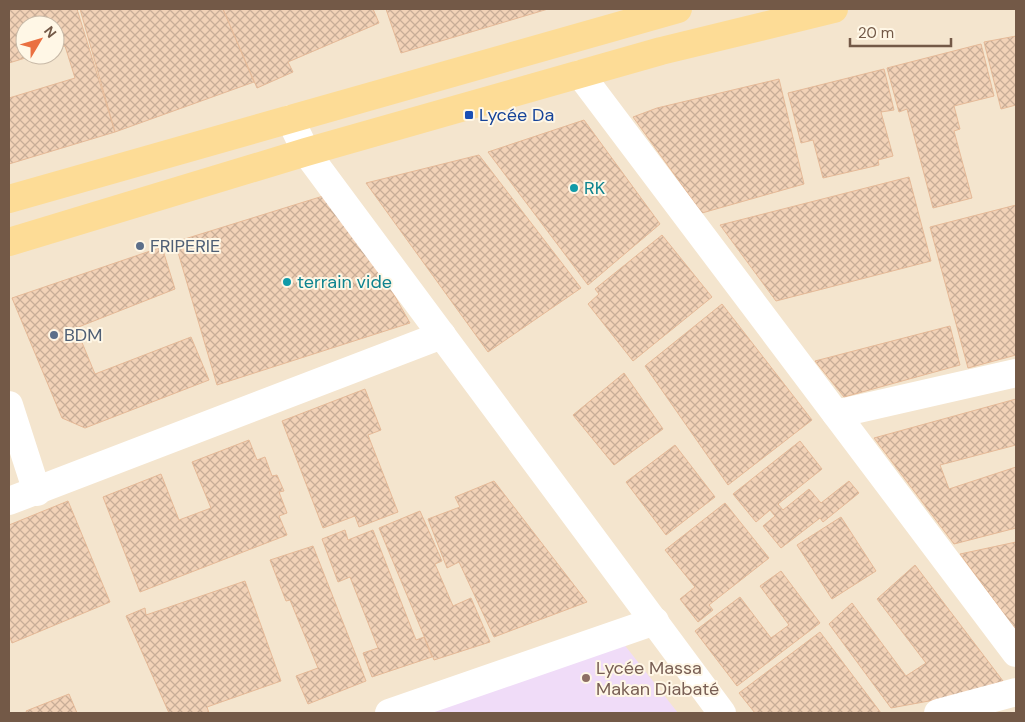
<svg xmlns="http://www.w3.org/2000/svg" width="1025" height="722" viewBox="0 0 1025 722" font-family="'DM Sans',sans-serif">
<style>
.residential{fill:#f4e5ce;fill-rule:evenodd}
.education{fill:#f0dcf8}
.building{fill:url(#building-cross-hatch);stroke:#e5b997}
.lines{fill:none;stroke-linecap:round;stroke-linejoin:round}
.minor{stroke:#fff;stroke-width:28}
.major{stroke:#fddc96;stroke-width:28}
.transit-dot{fill:#1a4fb4;stroke:#fff7e6;stroke-width:2}
.culture-dot{fill:#0f9aa8;stroke:#fff7e6;stroke-width:2}
.service-dot{fill:#5c6f8a;stroke:#fff7e6;stroke-width:2}
.education-dot{fill:#8d6e63;stroke:#fff7e6;stroke-width:2}
.labels{text-anchor:middle;stroke-width:4;stroke-linejoin:round;paint-order:stroke}
.transit-label{font-size:18px;fill:#164399;stroke:#fff7e6;text-anchor:start}
.culture-label{font-size:18px;fill:#0d838f;stroke:#fff7e6;text-anchor:start}
.service-label{font-size:18px;fill:#4e5e75;stroke:#fff7e6;text-anchor:start}
.education-label{font-size:18px;fill:#785e54;stroke:#fff7e6;text-anchor:start}
</style>
<defs>
<pattern id="building-cross-hatch" width="8" height="8" patternUnits="userSpaceOnUse" patternTransform="scale(1.25)"><rect width="8" height="8" fill="#f2d2b7"/><path d="M0 0l8 8M0 8l8-8" fill="none" stroke="#c8ad97"/></pattern>
</defs>
<rect width="100%" height="100%" fill="#fcf3df"/>
<!-- residential -->
<path class="residential" d="M 9,9 L 1016,9 L 1016,713 L 9,713 ZM 25,25 L 55,25 L 55,55 L 25,55 Z"/>
<!-- education -->
<path class="education" d="M 623,643 L 678,713 L 421,713 Z"/>
<!-- building -->
<g class="building">
<path d="M 9,9 L 77,9 L 115,132 L 9,164 L 9,98 L 75,78 L 65,46 L 55,49 L 55,25 L 25,25 L 25,55 L 35,55 L 9,63 Z"/>
<path d="M 80,9 L 223,9 L 254,82 L 115,132 Z"/>
<path d="M 223,9 L 373,9 L 379,23 L 288,62 L 293,72 L 257,88 Z"/>
<path d="M 386,9 L 548,9 L 401,53 Z"/>
<path d="M 1016,36 L 1016,105 L 1001,109 L 984,42 Z"/>
<path d="M 981,44 L 994,96 L 954,106 L 960,129 L 954,131 L 972,198 L 933,208 L 907,109 L 899,112 L 887,68 Z"/>
<path d="M 884,69 L 894,110 L 881,112 L 893,156 L 878,160 L 879,165 L 823,178 L 813,140 L 801,143 L 788,93 Z"/>
<path d="M 779,79 L 804,184 L 702,213 L 633,117 L 657,108 Z"/>
<path d="M 584,120 L 660,224 L 588,285 L 488,152 Z"/>
<path d="M 479,155 L 581,288 L 488,352 L 366,183 Z"/>
<path d="M 909,177 L 931,261 L 776,301 L 720,225 Z"/>
<path d="M 336,192 L 410,323 L 217,385 L 175,242 Z"/>
<path d="M 1016,205 L 1016,355 L 968,368 L 930,227 Z"/>
<path d="M 662,235 L 712,297 L 633,361 L 588,304 L 599,294 L 595,289 Z"/>
<path d="M 162,247 L 175,289 L 76,328 L 95,374 L 191,337 L 209,380 L 85,428 L 62,418 L 12,298 Z"/>
<path d="M 722,304 L 812,420 L 728,485 L 645,366 Z"/>
<path d="M 950,326 L 960,365 L 844,397 L 815,361 Z"/>
<path d="M 624,373 L 663,429 L 614,465 L 573,415 Z"/>
<path d="M 365,389 L 381,430 L 368,435 L 398,512 L 359,527 L 355,516 L 323,528 L 282,421 Z"/>
<path d="M 1016,399 L 1016,445 L 940,465 L 949,489 L 1016,467 L 1016,528 L 954,544 L 874,438 Z"/>
<path d="M 249,440 L 257,460 L 265,457 L 272,476 L 277,475 L 284,491 L 279,492 L 287,513 L 279,516 L 287,535 L 140,592 L 103,497 L 161,474 L 179,520 L 211,508 L 192,462 Z"/>
<path d="M 800,441 L 822,469 L 778,504 L 783,510 L 809,489 L 821,503 L 849,481 L 859,493 L 823,522 L 820,518 L 781,548 L 763,526 L 775,516 L 770,510 L 756,522 L 733,494 Z"/>
<path d="M 675,445 L 715,497 L 666,535 L 626,482 Z"/>
<path d="M 494,481 L 587,602 L 494,637 L 459,562 L 447,568 L 428,519 L 460,507 L 455,497 Z"/>
<path d="M 68,501 L 110,602 L 12,643 L 9,635 L 9,525 Z"/>
<path d="M 725,503 L 769,558 L 709,605 L 713,610 L 698,622 L 680,599 L 695,587 L 665,550 Z"/>
<path d="M 420,511 L 442,561 L 435,564 L 453,606 L 471,598 L 490,642 L 434,660 L 379,528 Z"/>
<path d="M 841,517 L 876,571 L 832,599 L 797,545 Z"/>
<path d="M 345,530 L 348,540 L 373,530 L 416,640 L 424,637 L 432,657 L 372,677 L 363,653 L 378,648 L 350,577 L 338,582 L 322,539 Z"/>
<path d="M 1016,542 L 1016,630 L 960,554 Z"/>
<path d="M 313,546 L 366,681 L 308,704 L 296,676 L 318,668 L 290,600 L 286,601 L 270,560 Z"/>
<path d="M 915,565 L 1003,681 L 956,696 L 891,708 L 829,624 L 852,603 L 906,676 L 926,663 L 877,599 Z"/>
<path d="M 781,571 L 820,623 L 737,686 L 695,631 L 740,597 L 771,638 L 789,625 L 760,586 Z"/>
<path d="M 245,581 L 281,681 L 207,707 L 209,713 L 169,713 L 126,616 L 145,608 L 146,615 Z"/>
<path d="M 820,632 L 881,713 L 755,713 L 739,693 Z"/>
<path d="M 69,694 L 77,713 L 27,713 L 26,711 Z"/>
</g>
<g class="lines">
<!-- minor -->
<g class="minor">
<path d="M 580,74 L 1016,653"/>
<path d="M 290,119 L 306,152 L 722,713"/>
<path d="M 9,405 L 37,492"/>
<path d="M 836,414 L 1016,373"/>
<path d="M 9,501 L 442,335"/>
<path d="M 389,713 L 655,621"/>
<path d="M 938,713 L 1016,692"/>
</g>
<!-- major -->
<g class="major">
<path d="M 9,199 L 678,9"/>
<path d="M 9,242 L 306,152 L 661,51 L 834,9"/>
</g>
</g>
<!-- markers -->
<rect class="transit-dot" x="464" y="110" width="10" height="10" rx="2.5"/>
<g class="culture-dot">
<circle cx="574" cy="188" r="5"/>
<circle cx="287" cy="282" r="5"/>
</g>
<g class="service-dot">
<circle cx="140" cy="246" r="5"/>
<circle cx="54" cy="335" r="5"/>
</g>
<circle class="education-dot" cx="586" cy="678" r="5"/>
<g class="labels">
<!-- transit labels -->
<g class="transit-label">
<text x="479" y="121">Lycée Da</text>
</g>
<!-- culture labels -->
<g class="culture-label">
<text x="584" y="194">RK</text>
<text x="297" y="288">terrain vide</text>
</g>
<!-- service labels -->
<g class="service-label">
<text x="150" y="252">FRIPERIE</text>
<text x="64" y="341">BDM</text>
</g>
<!-- education labels -->
<g class="education-label">
<text x="596" y="674">Lycée Massa<tspan x="596" dy="21">Makan Diabaté</tspan></text>
</g>
</g>
<!-- border -->
<rect width="1025" height="722" fill="none" stroke="#735947" stroke-width="20"/>
<!-- north arrow -->
<g transform="translate(40 40) rotate(52)"><circle r="24" fill="#fff7e6" stroke="#c7b8a6"/>
<path d="M0-4L9 19L0 12L-9 19Z" fill="#ea7041"/>
<text y="-8" font-size="14" font-weight="bold" text-anchor="middle" fill="#735947">N</text>
</g>
<!-- scale -->
<path d="M850 38v8h101v-8" fill="none" stroke="#735947" stroke-width="2.5"/>
<text x="858" y="38" font-size="15" fill="#735947" stroke="#fff7e6" stroke-width="4" paint-order="stroke">20 m</text>
</svg>
